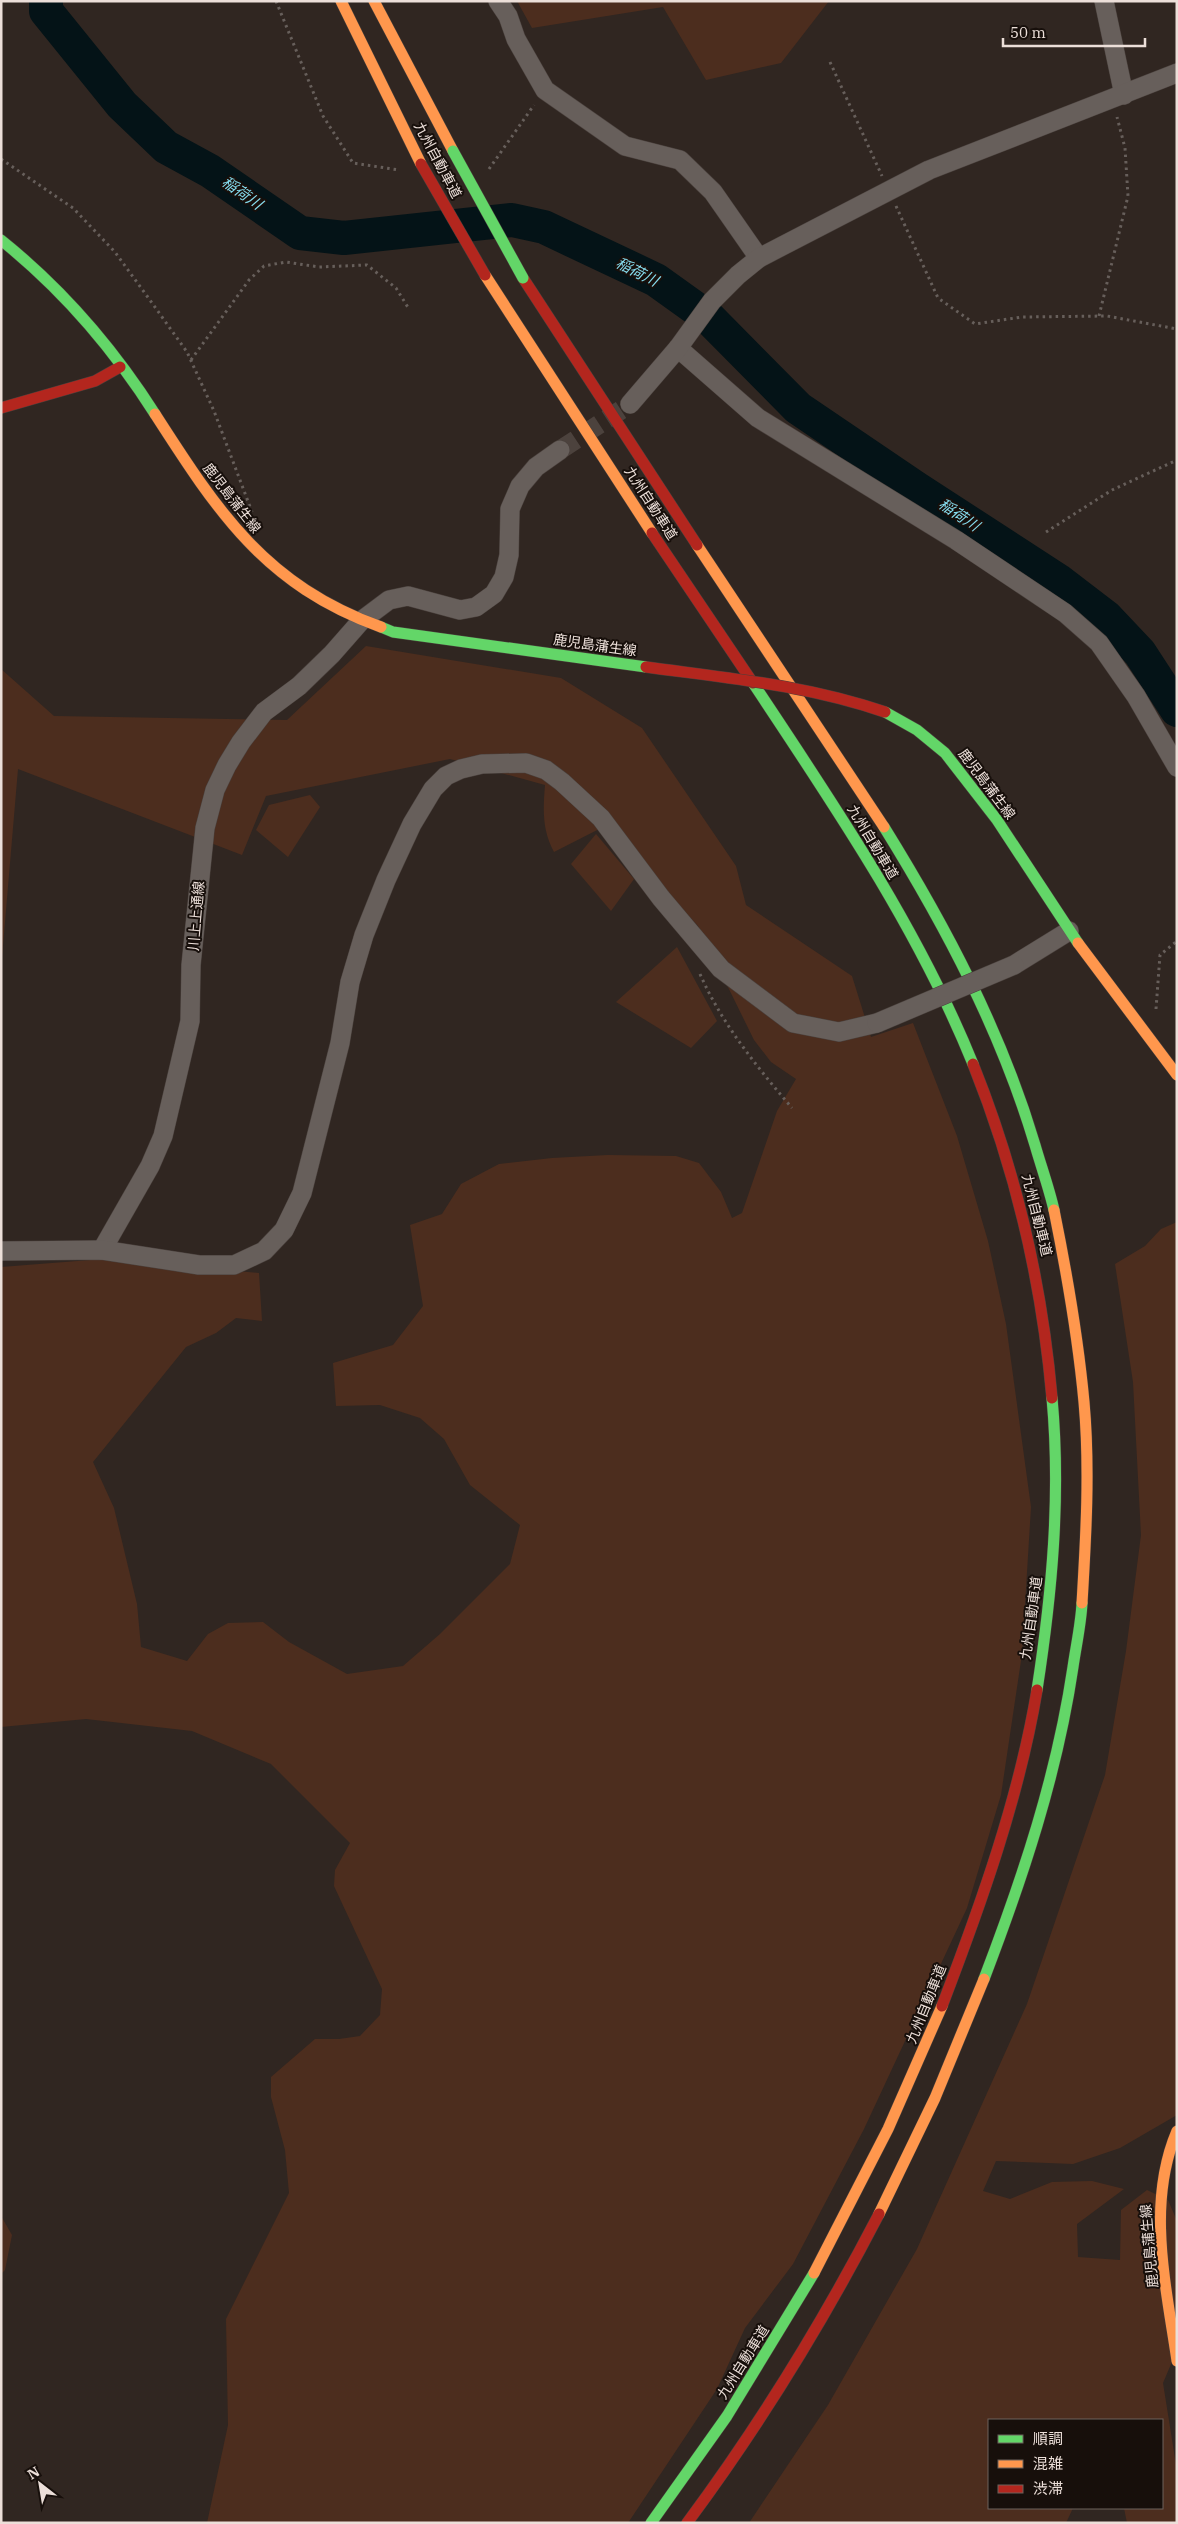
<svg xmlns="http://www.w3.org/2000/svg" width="1178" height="2524" viewBox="0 0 1178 2524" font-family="'IBM Plex Serif','Noto Sans JP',serif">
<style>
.green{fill:#4c2d1e}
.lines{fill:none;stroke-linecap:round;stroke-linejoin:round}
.river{stroke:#041317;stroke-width:34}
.street-tunnel{stroke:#4c423d;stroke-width:19;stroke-dasharray:19 9;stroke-linecap:butt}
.street-casing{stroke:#4a413d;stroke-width:20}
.fast-casing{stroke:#4a413d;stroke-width:12}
.slow-casing{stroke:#4a413d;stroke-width:12}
.jam-casing{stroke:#4a413d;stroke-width:12}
.path{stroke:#675f5b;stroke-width:3;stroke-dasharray:2.5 4;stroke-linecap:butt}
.street{stroke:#675f5b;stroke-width:19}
.fast{stroke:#63d668;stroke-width:11}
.slow{stroke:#ff974d;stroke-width:11}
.jam{stroke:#b3261e;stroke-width:11}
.street-bridge-casing{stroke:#4a413d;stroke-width:20;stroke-linecap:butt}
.fast-bridge-casing{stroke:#4a413d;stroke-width:12;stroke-linecap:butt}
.jam-bridge-casing{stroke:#4a413d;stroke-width:12;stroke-linecap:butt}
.street-bridge{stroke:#675f5b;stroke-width:19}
.fast-bridge{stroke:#63d668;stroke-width:11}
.jam-bridge{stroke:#b3261e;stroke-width:11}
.labels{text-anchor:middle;stroke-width:4;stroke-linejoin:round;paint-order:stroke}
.street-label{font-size:14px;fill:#ecdfd9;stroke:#170f0b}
.water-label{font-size:15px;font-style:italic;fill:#85dcee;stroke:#170f0b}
</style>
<rect width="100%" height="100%" fill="#302621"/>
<!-- green -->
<g class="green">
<path d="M 517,1 L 829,1 L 781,63 L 706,80 L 663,7 L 532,28 Z"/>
<path d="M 366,646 L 561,678 L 642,728 L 736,866 L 746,905 L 852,976 L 871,1037 L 913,1023 L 957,1136 L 988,1241 L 1006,1324 L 1031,1507 L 1022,1654 L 1001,1795 L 967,1908 L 864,2129 L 793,2264 L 745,2328 L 717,2389 L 628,2523 L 207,2523 L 228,2425 L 226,2319 L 289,2193 L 285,2150 L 271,2097 L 271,2077 L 315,2039 L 339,2039 L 360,2036 L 380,2015 L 382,1989 L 334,1886 L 335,1870 L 350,1843 L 271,1764 L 192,1731 L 86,1719 L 1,1727 L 1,1267 L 103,1259 L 259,1273 L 262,1321 L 236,1318 L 216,1333 L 186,1347 L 93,1462 L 114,1508 L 137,1604 L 141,1647 L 187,1661 L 208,1634 L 228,1623 L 263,1622 L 289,1642 L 347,1674 L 403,1666 L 440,1634 L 510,1564 L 520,1525 L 470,1485 L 444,1439 L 420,1418 L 380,1405 L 336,1406 L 333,1363 L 393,1345 L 423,1306 L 410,1225 L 442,1214 L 461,1184 L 499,1164 L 552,1158 L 608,1155 L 676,1156 L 699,1163 L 721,1192 L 732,1218 L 742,1213 L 777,1111 L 796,1079 L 771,1062 L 754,1040 L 698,926 L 607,825 L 554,852 C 542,830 543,810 545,785 L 450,759 L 266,796 L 242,855 L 18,769 L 1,969 L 1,669 L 54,716 L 287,720 Z"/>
<path d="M 310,795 L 320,807 L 288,857 L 256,830 L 269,805 Z"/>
<path d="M 596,834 L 634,879 L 611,911 L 571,864 Z"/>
<path d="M 677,947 L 717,1021 L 691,1048 L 616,1002 Z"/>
<path d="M 1177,1222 L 1177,2115 L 1120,2148 L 1073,2164 L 996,2161 L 983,2191 L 1010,2199 L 1052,2182 L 1092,2181 L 1124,2189 L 1077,2224 L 1078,2257 L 1120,2260 L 1121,2210 L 1147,2190 L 1168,2200 L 1177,2221 L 1177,2350 L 1163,2383 L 1177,2471 L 1177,2523 L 1127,2523 L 1124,2508 L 1162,2508 L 1162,2420 L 989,2420 L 989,2508 L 1073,2508 L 1066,2523 L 749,2523 L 828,2405 L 917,2249 L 1027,2004 L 1105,1775 L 1126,1651 L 1141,1535 L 1133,1382 L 1115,1264 L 1145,1246 L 1161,1229 Z"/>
<path d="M 1,2216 L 12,2235 L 5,2270 L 1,2274 Z"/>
</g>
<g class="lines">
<!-- river -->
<path class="river" d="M 46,1 L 46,11 L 122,105 L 166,147 L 210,171 L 300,233 L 344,238 L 512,220 L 544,227 L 656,280 L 709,318 L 798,408 L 916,488 L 1059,581 L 1106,617 L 1140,653 L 1177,710"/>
<!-- street-tunnel -->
<path class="street-tunnel" d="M 560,450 L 621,410"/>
<!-- street casing -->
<g class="street-casing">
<g id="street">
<path d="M 498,1 L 508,16 L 516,39 L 545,90 L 625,146 L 680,160 L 713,192 L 759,258"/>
<path d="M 1104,1 L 1124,95"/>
<path d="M 678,348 L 758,418 L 956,540 L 1065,613 L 1099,643 L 1136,696 L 1177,767"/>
<path d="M 630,404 L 678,348 L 712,301 L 738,275 L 759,258 L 929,170 L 1177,73"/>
<path d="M 1014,965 L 1069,931"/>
<path d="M 102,1250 L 150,1166 L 163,1136 L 190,1021 L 191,965 L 205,828 L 215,790 L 227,765 L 241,742 L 264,712 L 299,686 L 332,654 L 361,621 L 389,600 L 408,596 L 460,610 L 476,607 L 494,594 L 504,577 L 509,555 L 510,509 L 520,486 L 536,467 L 560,450"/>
<path d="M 1,1251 L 102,1250 L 199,1265 L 234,1265 L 264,1251 L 284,1230 L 302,1193 L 340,1043 L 350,982 L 364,935 L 386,880 L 412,824 L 433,789 L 446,776 L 461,769 L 482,764 L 526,763 L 546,770 L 562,782 L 601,818 L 661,898 L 721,969 L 793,1023 L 839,1032 L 877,1023"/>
</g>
</g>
<!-- fast casing -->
<g class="fast-casing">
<g id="fast">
<path d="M 1,240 C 62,289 113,348 155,414"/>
<path d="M 381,627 L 393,632 L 646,667"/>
<path d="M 753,683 C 834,805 918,928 973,1064"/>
<path d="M 885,712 L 917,730 L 945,753 L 997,820 L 1078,943"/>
<path d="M 884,827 C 946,927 1001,1031 1035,1145 C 1041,1166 1049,1188 1054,1210"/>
<path d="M 1037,1690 C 1052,1593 1061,1496 1052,1398"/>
<path d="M 984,1979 C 1023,1877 1057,1775 1073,1667 C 1076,1646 1081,1624 1082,1603"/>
<path d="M 651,2523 L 727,2416 L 814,2273"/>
</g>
</g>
<!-- slow casing -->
<g class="slow-casing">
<g id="slow">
<path d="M 341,1 L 421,164"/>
<path d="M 374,1 L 453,151"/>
<path d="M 485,275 L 652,533"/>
<path d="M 155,414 C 218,512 265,585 381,627"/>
<path d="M 697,545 L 884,827"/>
<path d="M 1078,943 L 1177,1075"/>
<path d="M 1054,1210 C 1067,1274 1078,1337 1084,1402 C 1090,1468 1086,1536 1082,1603"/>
<path d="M 1177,2131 C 1146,2204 1166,2285 1177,2361"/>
<path d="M 879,2214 L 935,2098 L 984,1979"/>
<path d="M 814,2273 L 888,2129 L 942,2006"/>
</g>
</g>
<!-- jam casing -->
<g class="jam-casing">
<g id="jam">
<path d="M 523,278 L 697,545"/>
<path d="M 1,408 L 95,381 L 120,367"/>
<path d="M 652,533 L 753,683"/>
<path d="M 973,1064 C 1016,1171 1042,1284 1052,1398"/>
<path d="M 942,2006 C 981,1904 1019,1798 1037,1690"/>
<path d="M 687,2523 C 759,2426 823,2322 879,2214"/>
</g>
</g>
<!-- path -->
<g class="path">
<path d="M 276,1 L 323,116 L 353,163 L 399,170"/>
<path d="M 830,62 L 882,176"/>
<path d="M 1,159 L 73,208 L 115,252 L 147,296 L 187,352 L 214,411 L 252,512"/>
<path d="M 489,169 L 534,105"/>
<path d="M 896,206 L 938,298 L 975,324 L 1022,317 L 1107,316 L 1177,329"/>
<path d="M 1099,316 L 1128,196 L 1125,148 L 1117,117"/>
<path d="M 191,360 L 249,280 L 264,266 L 286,262 L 319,267 L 367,265 L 396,288 L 409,309"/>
<path d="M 1046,532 L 1112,490 L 1177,460"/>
<path d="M 700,974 C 722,1024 757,1067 792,1108"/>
<path d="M 1156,1009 L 1160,955 L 1177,941"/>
</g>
<!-- street -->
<use href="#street" class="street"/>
<!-- fast -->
<use href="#fast" class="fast"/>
<!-- slow -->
<use href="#slow" class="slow"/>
<!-- jam -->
<use href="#jam" class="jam"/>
<!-- street-bridge casing -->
<g class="street-bridge-casing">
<path id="street-bridge" d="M 877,1023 L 1014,965"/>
</g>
<!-- fast-bridge casing -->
<g class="fast-bridge-casing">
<path id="fast-bridge" d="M 453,151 L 523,278"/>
</g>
<!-- jam-bridge casing -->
<g class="jam-bridge-casing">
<g id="jam-bridge">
<path d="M 421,164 L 485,275"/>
<path d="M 646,667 C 727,678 807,685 885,712"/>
</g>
</g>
<!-- street-bridge -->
<use href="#street-bridge" class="street-bridge"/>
<!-- fast-bridge -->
<use href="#fast-bridge" class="fast-bridge"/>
<!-- jam-bridge -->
<use href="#jam-bridge" class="jam-bridge"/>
</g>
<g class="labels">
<!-- street labels -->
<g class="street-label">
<text transform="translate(438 160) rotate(62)" y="5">九州自動車道</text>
<text transform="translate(232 498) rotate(52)" y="5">鹿児島蒲生線</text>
<text transform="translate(651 503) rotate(57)" y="5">九州自動車道</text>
<text transform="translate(595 645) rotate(8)" y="5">鹿児島蒲生線</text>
<text transform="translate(987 784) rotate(53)" y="5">鹿児島蒲生線</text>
<text transform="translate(873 842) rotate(59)" y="5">九州自動車道</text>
<text transform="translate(196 916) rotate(-85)" y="5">川上上通線</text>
<text transform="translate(1037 1215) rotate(76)" y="5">九州自動車道</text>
<text transform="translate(1031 1618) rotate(-82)" y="5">九州自動車道</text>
<text transform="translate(926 2004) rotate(-68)" y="5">九州自動車道</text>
<text transform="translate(1149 2246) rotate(-95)" y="5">鹿児島蒲生線</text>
<text transform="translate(743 2362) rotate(-58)" y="5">九州自動車道</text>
</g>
<!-- water labels -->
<g class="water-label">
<text transform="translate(242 193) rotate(35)" y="5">稲荷川</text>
<text transform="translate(637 272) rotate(27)" y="5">稲荷川</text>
<text transform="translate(959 515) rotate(34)" y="5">稲荷川</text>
</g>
</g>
<!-- border -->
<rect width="1178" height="2524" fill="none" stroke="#ecdfd9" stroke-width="5"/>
<!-- legend -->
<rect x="988" y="2419" width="175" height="90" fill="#170f0b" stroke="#6c625d"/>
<rect x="998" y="2435" width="25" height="8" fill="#63d668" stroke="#6c625d"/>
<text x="1033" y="2444" font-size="15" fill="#ecdfd9">順調</text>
<rect x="998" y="2460" width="25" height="8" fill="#ff974d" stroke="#6c625d"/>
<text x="1033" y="2469" font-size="15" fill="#ecdfd9">混雑</text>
<rect x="998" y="2485" width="25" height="8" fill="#b3261e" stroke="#6c625d"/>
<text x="1033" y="2494" font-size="15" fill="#ecdfd9">渋滞</text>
<!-- north arrow -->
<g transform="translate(40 2484) rotate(329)" stroke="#170f0b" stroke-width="4" paint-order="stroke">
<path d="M0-4L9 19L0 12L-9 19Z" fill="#ecdfd9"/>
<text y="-8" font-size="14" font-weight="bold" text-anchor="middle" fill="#ecdfd9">N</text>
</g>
<!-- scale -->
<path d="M1003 38v8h142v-8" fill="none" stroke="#ecdfd9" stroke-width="2.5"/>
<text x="1010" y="38" font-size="15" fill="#ecdfd9" stroke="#170f0b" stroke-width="4" paint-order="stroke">50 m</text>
</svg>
